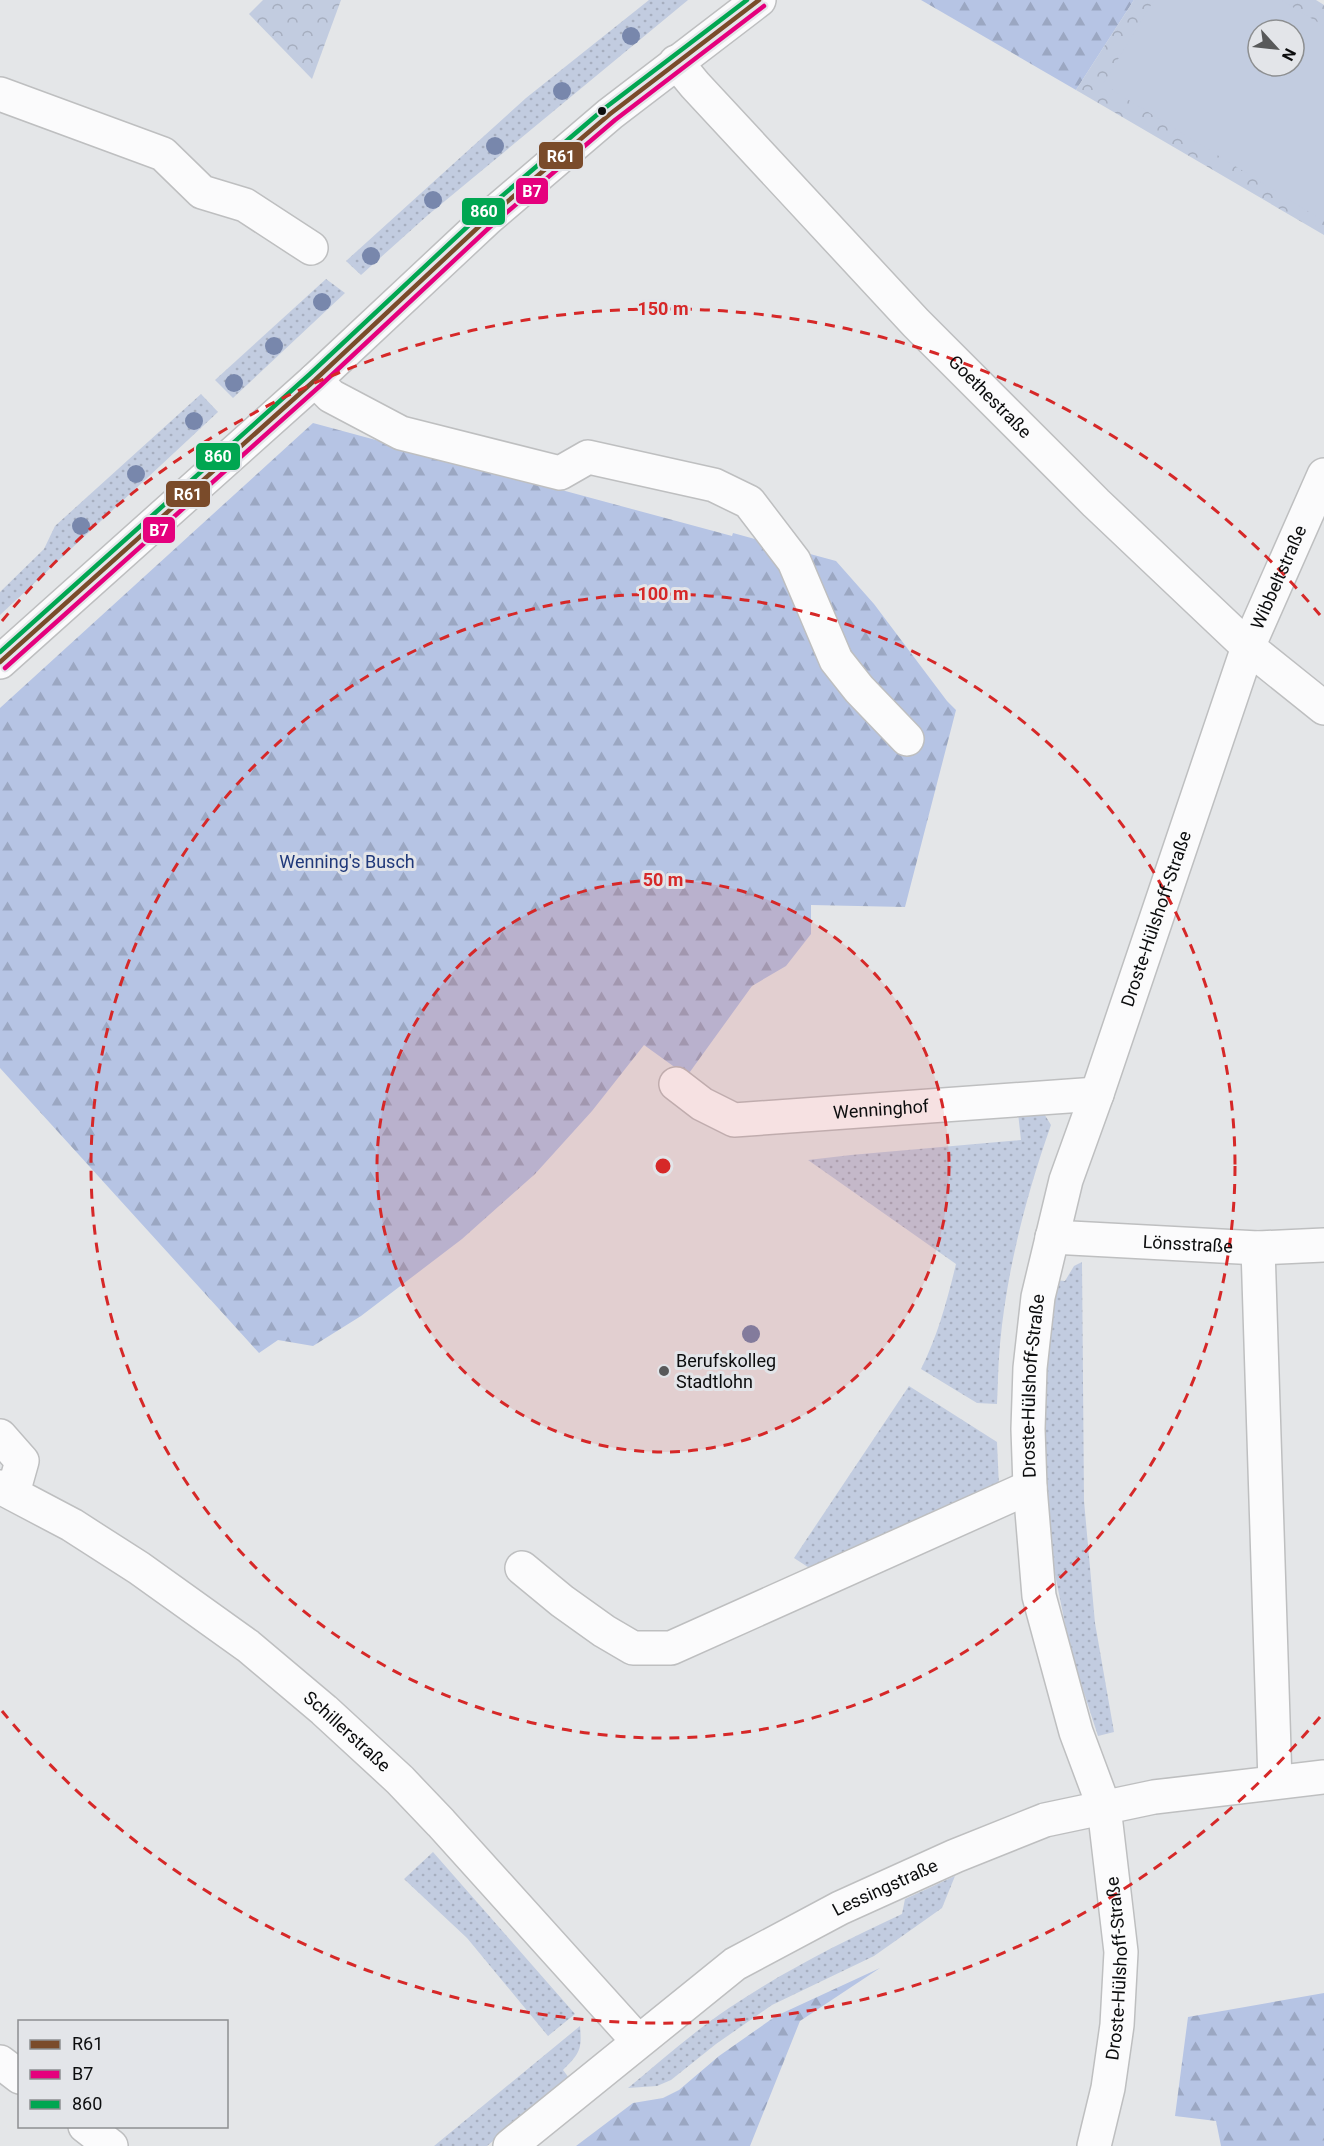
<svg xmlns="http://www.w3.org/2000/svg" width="1324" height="2146" viewBox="0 0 1324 2146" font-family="Roboto,sans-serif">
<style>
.grass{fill:url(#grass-dots)}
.forest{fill:url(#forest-firs)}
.park{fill:url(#park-crowns);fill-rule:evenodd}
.garden{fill:#c2cce0;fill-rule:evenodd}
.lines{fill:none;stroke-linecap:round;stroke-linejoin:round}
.minor-casing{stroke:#bebfc0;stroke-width:36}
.minor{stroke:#fbfbfc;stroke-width:33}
.bus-1-casing{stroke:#e3e5e9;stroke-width:9}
.bus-2-casing{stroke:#e3e5e9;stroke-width:9}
.bus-3-casing{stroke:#e3e5e9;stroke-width:9}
.bus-1{stroke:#7a4b2a;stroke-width:4.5}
.bus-2{stroke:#e5007d;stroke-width:4.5}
.bus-3{stroke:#00a651;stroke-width:4.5}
.tree{fill:#7887ac}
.ring{fill:none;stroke:#d62828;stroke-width:3;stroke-dasharray:10 8}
.bus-dot{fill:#0c0d0e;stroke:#e3e5e9;stroke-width:2}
.poi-dot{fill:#58595a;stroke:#e3e5e9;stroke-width:2}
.labels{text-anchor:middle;stroke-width:6;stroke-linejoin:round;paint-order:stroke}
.street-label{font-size:18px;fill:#0c0d0e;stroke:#e3e5e9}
.park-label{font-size:18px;fill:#20397a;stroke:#e3e5e9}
.poi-label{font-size:18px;fill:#0c0d0e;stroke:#e3e5e9;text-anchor:start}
.centre{fill:#d62828;stroke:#e3e5e9;stroke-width:3}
.ring-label{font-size:18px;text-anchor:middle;font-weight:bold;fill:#d62828;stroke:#e3e5e9;stroke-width:6;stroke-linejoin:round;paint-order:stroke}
.line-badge{stroke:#e3e5e9;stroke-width:2}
.badge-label{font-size:16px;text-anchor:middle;font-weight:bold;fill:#fff}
</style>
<defs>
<pattern id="grass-dots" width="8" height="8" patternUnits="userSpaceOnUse" patternTransform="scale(1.5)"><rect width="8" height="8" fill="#c2cce0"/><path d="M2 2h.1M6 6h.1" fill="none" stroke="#a6aebf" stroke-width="1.8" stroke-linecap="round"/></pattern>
<pattern id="forest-firs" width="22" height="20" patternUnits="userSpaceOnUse" patternTransform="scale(1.5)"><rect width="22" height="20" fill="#b6c4e4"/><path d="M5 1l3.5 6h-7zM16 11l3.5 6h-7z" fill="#9ba7c2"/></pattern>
<pattern id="park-crowns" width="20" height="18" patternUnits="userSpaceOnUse" patternTransform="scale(1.5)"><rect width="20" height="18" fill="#c2cce0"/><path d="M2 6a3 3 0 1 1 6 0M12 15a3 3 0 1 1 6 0" fill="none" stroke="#a6aebf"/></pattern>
</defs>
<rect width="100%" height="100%" fill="#e4e6e8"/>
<!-- grass -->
<g class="grass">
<path d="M 649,0 L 688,0 L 428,215 L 361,275 L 346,261 L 526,98 Z"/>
<path d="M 326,279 L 345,293 L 233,398 L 215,380 Z"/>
<path d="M 201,394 L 218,412 L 0,615 L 0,592 L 44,549 L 55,526 Z"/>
<path d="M 1043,1112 L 1051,1125 C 1026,1196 1007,1269 1000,1344 C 998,1364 998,1384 997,1404 L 977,1403 L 921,1369 C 938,1335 947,1301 956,1264 L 808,1160 L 851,1155 L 1021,1140 L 1018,1113 Z"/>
<path d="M 1082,1262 L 1084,1501 L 1095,1623 L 1114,1732 L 1098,1736 L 1071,1653 L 1049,1545 L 1042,1384 L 1054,1280 L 1065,1281 L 1074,1266 Z"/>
<path d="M 909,1386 L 997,1442 L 999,1487 L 814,1571 L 794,1558 Z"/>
<path d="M 433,1852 L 575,2014 L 548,2036 L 467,1938 L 404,1879 Z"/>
<path d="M 955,1876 L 942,1908 L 874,1956 L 772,2005 L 716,2044 L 671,2080 L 657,2086 L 628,2088 C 661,2061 693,2032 729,2008 C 784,1971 842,1942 902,1914 L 905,1899 Z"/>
<path d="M 580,2026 C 582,2050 580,2053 563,2070 L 569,2078 L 487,2146 L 434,2146 Z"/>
</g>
<!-- forest -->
<g class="forest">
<path d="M 921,0 L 1134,0 L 1076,90 Z"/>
<path d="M 313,423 L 732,536 L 733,533 L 836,561 L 874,604 L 947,701 L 956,710 L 905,907 L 811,905 L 811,934 L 786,966 L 752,986 L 687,1076 L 644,1045 L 592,1111 L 535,1174 L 462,1239 L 361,1316 L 313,1346 L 278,1340 L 259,1353 L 0,1068 L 0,708 Z"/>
<path d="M 880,1968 L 800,2021 L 750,2146 L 576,2146 L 633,2103 L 663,2098 L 679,2090 L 719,2056 L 776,2016 Z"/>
<path d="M 1324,1993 L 1324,2146 L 1221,2146 L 1216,2121 L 1175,2116 L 1188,2017 Z"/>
</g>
<!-- park -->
<g class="park">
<path d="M 263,0 L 341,0 L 312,79 L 249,14 Z"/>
<path d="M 1134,0 L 1316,0 L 1324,5 L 1324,235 L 1076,90 ZM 1258,30 L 1294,30 L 1294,66 L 1258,66 Z"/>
</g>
<!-- garden -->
<path class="garden" d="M 1154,0 L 1281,0 L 1324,26 L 1324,217 L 1322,220 L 1103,84 ZM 1258,30 L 1294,30 L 1294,66 L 1258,66 Z"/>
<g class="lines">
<!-- minor casing -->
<g class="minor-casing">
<g id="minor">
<path id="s1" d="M 676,62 L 695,85 L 916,323 L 1096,503 L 1248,647 L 1324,708"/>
<path d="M 0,94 L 163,154 L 202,192 L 245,205 L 311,248"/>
<path d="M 315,380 L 331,396 L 401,433 L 560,473 L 588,457 L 714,485 L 749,502 L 794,561 L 836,660 L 859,689 L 907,739"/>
<path d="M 0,662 L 315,380 L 487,219 L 610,114 L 759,0"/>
<path id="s2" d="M 676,1084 L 702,1104 L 734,1120 L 1097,1094"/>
<path id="s3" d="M 1052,1237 L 1258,1248 L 1324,1245"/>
<path d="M 1258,1248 L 1275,1782"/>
<path d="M 0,1436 L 22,1461 L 13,1493"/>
<path id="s4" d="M 0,1487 L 72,1525 L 139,1568 L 248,1646 L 324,1710 L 400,1780 L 441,1823 L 638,2041"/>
<path d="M 522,1568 L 562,1601 L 604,1631 L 633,1648 L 671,1648 L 1030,1487"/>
<path d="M 0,2062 L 20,2077"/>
<path d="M 85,2126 L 111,2146"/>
<path id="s5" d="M 510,2146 L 735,1964 L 840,1908 L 955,1856 L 1045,1820 L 1154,1797 L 1324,1777"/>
<path id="s6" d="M 1094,2146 L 1108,2088 L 1117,2025 L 1121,1952 L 1104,1807 L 1076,1732 L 1039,1596 L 1030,1487 L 1028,1429 L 1030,1368 L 1038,1297 L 1066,1180 L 1097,1094 L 1248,647 L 1324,475"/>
</g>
</g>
<!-- minor -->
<use href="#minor" class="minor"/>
<!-- bus-1 casing -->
<g class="bus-1-casing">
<path id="bus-1" d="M 0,662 L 315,380 L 487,219 L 610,114 L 759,0"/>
</g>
<!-- bus-2 casing -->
<g class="bus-2-casing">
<path id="bus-2" d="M 5,668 L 320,386 L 492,225 L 615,120 L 764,6"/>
</g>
<!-- bus-3 casing -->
<g class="bus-3-casing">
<path id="bus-3" d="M 0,652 L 310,374 L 482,213 L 605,108 L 747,0"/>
</g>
<!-- bus-1 -->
<use href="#bus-1" class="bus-1"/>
<!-- bus-2 -->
<use href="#bus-2" class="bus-2"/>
<!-- bus-3 -->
<use href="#bus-3" class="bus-3"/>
</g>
<!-- trees -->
<g class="tree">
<circle cx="631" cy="36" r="9"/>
<circle cx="562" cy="91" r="9"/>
<circle cx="495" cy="146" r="9"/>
<circle cx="433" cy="200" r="9"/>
<circle cx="371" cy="256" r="9"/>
<circle cx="322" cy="302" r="9"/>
<circle cx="274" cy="346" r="9"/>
<circle cx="234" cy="383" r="9"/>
<circle cx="194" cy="421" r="9"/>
<circle cx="136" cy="474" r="9"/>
<circle cx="81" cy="526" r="9"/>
<circle cx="751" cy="1334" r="9"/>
</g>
<!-- distance rings -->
<circle cx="663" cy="1166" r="286" fill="#d62828" fill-opacity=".12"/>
<g class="ring">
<circle cx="663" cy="1166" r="286"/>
<circle cx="663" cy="1166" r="572"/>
<path d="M1320 1717A857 857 0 0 1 2 1711M2 621A857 857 0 0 1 1320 615"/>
</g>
<!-- markers -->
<circle class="bus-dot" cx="602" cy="111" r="5"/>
<circle class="poi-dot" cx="664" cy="1371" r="6"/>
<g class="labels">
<!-- street labels -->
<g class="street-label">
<text dy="6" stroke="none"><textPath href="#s1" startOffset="459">Goethestraße</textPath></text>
<text dy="6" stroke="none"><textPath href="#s6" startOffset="1623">Wibbeltstraße</textPath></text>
<text dy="6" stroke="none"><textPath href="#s6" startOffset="1260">Droste-Hülshoff-Straße</textPath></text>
<text dy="6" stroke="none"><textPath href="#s2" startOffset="216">Wenninghof</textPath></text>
<text dy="6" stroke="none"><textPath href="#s3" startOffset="136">Lönsstraße</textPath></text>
<text dy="6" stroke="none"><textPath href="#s6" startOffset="774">Droste-Hülshoff-Straße</textPath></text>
<text dy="6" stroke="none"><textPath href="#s4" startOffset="426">Schillerstraße</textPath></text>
<text dy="6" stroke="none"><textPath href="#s5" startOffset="458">Lessingstraße</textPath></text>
<text dy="6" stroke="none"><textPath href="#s6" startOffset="180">Droste-Hülshoff-Straße</textPath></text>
</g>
<!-- park labels -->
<g class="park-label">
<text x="347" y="868">Wenning's Busch</text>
</g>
<!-- poi labels -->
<g class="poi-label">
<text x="676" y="1367">Berufskolleg<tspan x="676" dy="21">Stadtlohn</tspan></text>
</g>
</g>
<circle cx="663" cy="1166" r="9" class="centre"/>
<g class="ring-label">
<text x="663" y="315">150 m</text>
<text x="663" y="600">100 m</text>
<text x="663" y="886">50 m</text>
</g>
<g class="line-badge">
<rect x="538" y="141" width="46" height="29" rx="6" fill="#7a4b2a"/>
<rect x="515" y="177" width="34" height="28" rx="6" fill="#e5007d"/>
<rect x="461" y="197" width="45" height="29" rx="6" fill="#00a651"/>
<rect x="195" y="442" width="46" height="29" rx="6" fill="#00a651"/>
<rect x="165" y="480" width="46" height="28" rx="6" fill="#7a4b2a"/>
<rect x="142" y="516" width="34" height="28" rx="6" fill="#e5007d"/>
</g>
<g class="badge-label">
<text x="561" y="162">R61</text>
<text x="532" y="197">B7</text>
<text x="484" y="217">860</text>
<text x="218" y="462">860</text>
<text x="188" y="500">R61</text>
<text x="159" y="536">B7</text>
</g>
<!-- legend -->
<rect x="18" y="2020" width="210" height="108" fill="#e3e5e9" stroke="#8d8f91" stroke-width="1.5"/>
<rect x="30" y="2040" width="30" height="9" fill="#7a4b2a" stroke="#8d8f91" stroke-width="1.5"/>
<text x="72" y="2050" font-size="18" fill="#0c0d0e">R61</text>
<rect x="30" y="2070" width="30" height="9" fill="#e5007d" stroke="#8d8f91" stroke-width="1.5"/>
<text x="72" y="2080" font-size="18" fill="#0c0d0e">B7</text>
<rect x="30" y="2100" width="30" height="9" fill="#00a651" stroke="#8d8f91" stroke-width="1.5"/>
<text x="72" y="2110" font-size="18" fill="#0c0d0e">860</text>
<!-- north arrow -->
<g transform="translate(1276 48) rotate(117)"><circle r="28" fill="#e3e5e9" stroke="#8d8f91" stroke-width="1.5"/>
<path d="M0-4.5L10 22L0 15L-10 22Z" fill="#58595a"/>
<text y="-9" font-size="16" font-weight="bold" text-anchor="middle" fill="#0c0d0e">N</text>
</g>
</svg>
